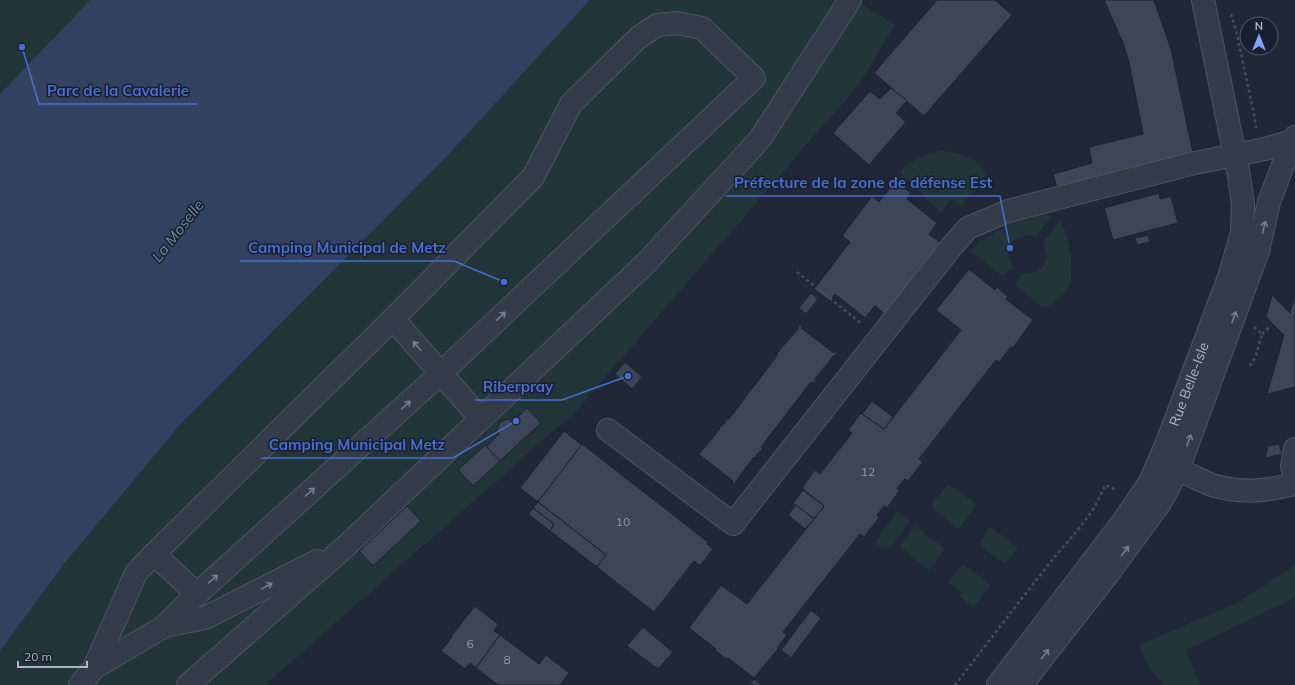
<svg xmlns="http://www.w3.org/2000/svg" width="1295" height="685" viewBox="0 0 1295 685" font-family="Mulish,sans-serif">
<style>
.green{fill:#223539}
.water{fill:#334260}
.building{fill:#3c4658;stroke:#1b222f}
.lines{fill:none;stroke-linecap:round;stroke-linejoin:round}
.minor-casing{stroke:#4e5563;stroke-width:24}
.path{stroke:#405257;stroke-width:2.5;stroke-dasharray:3 3;stroke-linecap:butt}
.minor{stroke:#343b49;stroke-width:22}
.oneway{stroke:#777e8d}
.labels{text-anchor:middle;stroke-width:3;stroke-linejoin:round;paint-order:stroke}
.number-label{font-size:12px;fill:#9299aa}
.street-label{font-size:14px;fill:#aeb5c5;stroke:#19202d}
.water-label{font-size:15px;font-style:italic;fill:#7589ae;stroke:#19202d}
.leader{fill:none;stroke:#486dd2;stroke-width:1.5}
.callout-dot{fill:#486dd2;stroke:#19202d;stroke-width:1.5}
.callout-label{font-size:15px;text-anchor:middle;font-weight:bold;fill:#486dd2;stroke:#19202d;stroke-width:3;stroke-linejoin:round;paint-order:stroke}
</style>
<rect width="100%" height="100%" fill="#202838"/>
<!-- green -->
<g class="green">
<path d="M 0,0 L 90,0 L 0,94 Z"/>
<path d="M 590,0 L 855,0 L 895,25 L 860,83 L 576,411 L 265,685 L 0,685 L 0,651 L 64,564 L 178,427 L 449,154 Z"/>
<path d="M 940,151 C 956,151 976,158 986,172 L 986,174 L 961,206 L 951,199 L 941,213 L 900,172 C 912,160 923,154 940,151 Z"/>
<path d="M 1038,214 L 1052,216 L 1036,236 C 1022,234 1018,236 1008,247 L 1009,261 L 1014,267 L 1003,276 L 970,251 L 981,241 L 1014,221 Z"/>
<path d="M 1060,221 C 1069,237 1071,252 1071,270 C 1071,274 1071,279 1070,283 C 1066,295 1054,303 1043,308 L 1016,285 L 1021,274 C 1043,274 1051,263 1043,243 Z"/>
<path d="M 948,484 L 977,504 L 959,529 L 933,509 L 932,505 L 934,501 Z"/>
<path d="M 897,512 L 910,521 L 891,547 L 883,548 L 875,542 Z"/>
<path d="M 915,526 L 945,549 L 929,570 L 899,546 Z"/>
<path d="M 990,527 L 1018,548 L 1005,564 L 982,547 L 982,539 Z"/>
<path d="M 963,564 L 991,585 L 973,607 L 959,596 L 962,593 L 948,582 Z"/>
<path d="M 1295,565 L 1295,598 L 1186,650 L 1200,685 L 1164,685 L 1150,669 L 1139,645 L 1239,602 Z"/>
</g>
<!-- water -->
<path class="water" d="M 90,0 L 590,0 L 449,154 L 178,427 L 64,564 L 0,651 L 0,94 Z"/>
<!-- building -->
<g class="building">
<path d="M 937,0 L 995,0 L 1012,15 L 924,116 L 874,73 Z"/>
<path d="M 1104,0 L 1154,0 L 1171,49 L 1193,153 L 1057,188 L 1053,174 L 1092,163 L 1089,147 L 1143,134 L 1129,62 L 1123,43 Z"/>
<path d="M 891,88 L 907,101 L 896,113 L 906,122 L 869,165 L 833,133 L 870,91 L 880,99 Z"/>
<path d="M 895,181 L 911,193 L 907,199 L 937,223 L 929,234 L 941,243 L 886,315 L 875,306 L 865,318 L 835,294 L 830,301 L 814,289 L 850,242 L 842,236 L 872,196 L 879,202 Z"/>
<path d="M 1159,193 L 1160,199 L 1171,196 L 1178,223 L 1113,240 L 1104,208 Z"/>
<path d="M 1148,235 L 1150,242 L 1137,245 L 1135,238 Z"/>
<path d="M 969,269 L 995,290 L 997,287 L 1008,297 L 1006,299 L 1033,320 L 1013,348 L 1011,347 L 999,362 L 996,360 L 919,459 L 923,462 L 908,481 L 905,479 L 897,488 L 900,490 L 887,508 L 884,506 L 877,515 L 879,518 L 864,537 L 860,534 L 783,632 L 787,635 L 777,648 L 778,649 L 754,678 L 728,658 L 726,659 L 715,650 L 716,649 L 689,628 L 721,585 L 747,604 L 824,506 L 802,488 L 815,470 L 820,474 L 852,433 L 848,430 L 861,413 L 884,429 L 961,330 L 936,310 Z"/>
<path d="M 811,293 L 818,299 L 806,314 L 799,308 Z"/>
<path d="M 1295,294 L 1295,387 L 1267,394 L 1284,335 L 1266,317 L 1272,295 L 1290,313 Z"/>
<path d="M 800,325 L 802,327 L 801,328 L 834,353 L 835,351 L 837,353 L 835,356 L 834,355 L 829,361 L 831,362 L 827,364 L 815,379 L 816,380 L 813,383 L 811,382 L 761,447 L 763,449 L 756,455 L 757,456 L 755,458 L 754,457 L 734,484 L 732,482 L 733,481 L 701,456 L 698,455 L 720,429 L 719,428 L 726,422 L 725,421 L 726,419 L 728,420 L 777,356 L 777,353 L 799,328 L 798,327 Z"/>
<path d="M 625,362 L 642,377 L 632,389 L 615,374 Z"/>
<path d="M 872,401 L 893,417 L 884,429 L 862,414 Z"/>
<path d="M 527,408 L 541,423 L 500,461 L 486,447 L 499,434 L 497,429 L 500,422 L 508,419 L 513,422 Z"/>
<path d="M 564,431 L 582,445 L 538,502 L 520,488 Z"/>
<path d="M 582,444 L 708,542 L 707,544 L 713,549 L 700,566 L 694,561 L 654,612 L 597,567 L 606,555 L 538,502 Z"/>
<path d="M 1279,444 L 1282,454 L 1265,458 L 1268,446 Z"/>
<path d="M 485,445 L 500,461 L 473,486 L 458,470 Z"/>
<path d="M 803,490 L 824,506 L 814,519 L 793,503 Z"/>
<path d="M 538,502 L 606,555 L 597,567 L 550,531 L 554,524 L 533,508 Z"/>
<path d="M 796,505 L 814,519 L 805,529 L 788,515 Z"/>
<path d="M 407,506 L 421,521 L 373,566 L 359,551 Z"/>
<path d="M 533,508 L 554,524 L 550,531 L 528,514 Z"/>
<path d="M 475,606 L 498,624 L 494,631 L 500,635 L 476,668 L 470,663 L 465,669 L 441,651 L 452,637 L 452,635 Z"/>
<path d="M 811,610 L 821,618 L 791,658 L 781,650 Z"/>
<path d="M 643,627 L 673,652 L 658,669 L 627,646 Z"/>
<path d="M 500,635 L 539,664 L 546,655 L 569,673 L 560,685 L 498,685 L 476,668 Z"/>
<path d="M 754,679 L 762,685 L 749,685 Z"/>
</g>
<g class="lines">
<!-- minor casing -->
<g class="minor-casing">
<g id="minor">
<path d="M 393,319 L 481,419"/>
<path d="M 608,430 L 733,524 L 952,246 L 968,228 L 1008,211 L 1195,163 L 1265,149 L 1292,141"/>
<path d="M 1295,449 L 1292,467 L 1295,475"/>
<path d="M 1163,466 C 1168,467 1174,468 1178,470 C 1190,474 1201,481 1212,485 C 1241,494 1266,491 1295,484"/>
<path d="M 154,554 L 197,594"/>
<path d="M 94,668 L 165,626 L 205,618 L 317,561"/>
<path d="M 80,685 L 94,668 L 136,573 L 154,554 L 393,319 L 533,177 L 571,104 L 638,38 L 657,25 L 677,23 L 702,28 L 754,78 L 441,373 L 197,594 L 165,626"/>
<path d="M 188,685 L 345,547 L 645,264 L 760,139 L 850,0"/>
<path id="s1" d="M 998,685 L 1125,519 L 1150,482 L 1168,440 L 1229,277 L 1242,233 L 1243,204 L 1238,170 L 1203,0"/>
<path d="M 1021,685 L 1108,574 L 1160,503 L 1178,470 L 1258,251 L 1269,202 L 1292,141 L 1295,137"/>
</g>
</g>
<!-- path -->
<g class="path">
<path d="M 1231,14 L 1236,30 L 1254,114 L 1256,128"/>
<path d="M 797,272 L 862,324"/>
<path d="M 1262,334 L 1271,326"/>
<path d="M 1250,366 L 1255,358 L 1262,334 L 1254,327"/>
<path d="M 955,685 C 986,645 1017,604 1049,564 C 1068,540 1094,516 1105,485 L 1117,490"/>
</g>
<!-- minor -->
<use href="#minor" class="minor"/>
</g>
<!-- one-way arrows -->
<defs><path id="oneway-shaft" d="M-6 0H5M1.5-3L5.5 0L1.5 3" fill="none" stroke-width="1.6" stroke-linecap="round" stroke-linejoin="round"/></defs>
<g class="oneway">
<use href="#oneway-shaft" transform="translate(1264 227) rotate(-77)"/>
<use href="#oneway-shaft" transform="translate(501 316) rotate(-43)"/>
<use href="#oneway-shaft" transform="translate(1234 317) rotate(-70)"/>
<use href="#oneway-shaft" transform="translate(417 346) rotate(-132)"/>
<use href="#oneway-shaft" transform="translate(406 405) rotate(-42)"/>
<use href="#oneway-shaft" transform="translate(1189 440) rotate(-70)"/>
<use href="#oneway-shaft" transform="translate(310 492) rotate(-42)"/>
<use href="#oneway-shaft" transform="translate(1125 551) rotate(-53)"/>
<use href="#oneway-shaft" transform="translate(213 579) rotate(-42)"/>
<use href="#oneway-shaft" transform="translate(267 586) rotate(-27)"/>
<use href="#oneway-shaft" transform="translate(1045 654) rotate(-52)"/>
</g>
<g class="labels">
<!-- number labels -->
<g class="number-label">
<text x="868" y="476">12</text>
<text x="623" y="526">10</text>
<text x="470" y="648">6</text>
<text x="507" y="664">8</text>
</g>
<!-- street labels -->
<g class="street-label">
<text dy="5" stroke="none"><textPath href="#s1" startOffset="359">Rue Belle-Isle</textPath></text>
</g>
<!-- water labels -->
<g class="water-label">
<text transform="translate(178 231) rotate(-52)" y="5">La Moselle</text>
</g>
</g>
<!-- callouts -->
<path class="leader" d="M22 47L39 104H197M1010 248L1000 196H726M504 282L454 261H240M628 376L562 400H475M516 421L453 458H261"/>
<g class="callout-dot">
<circle cx="22" cy="47" r="4"/>
<circle cx="1010" cy="248" r="4"/>
<circle cx="504" cy="282" r="4"/>
<circle cx="628" cy="376" r="4"/>
<circle cx="516" cy="421" r="4"/>
</g>
<g class="callout-label">
<text x="118" y="96">Parc de la Cavalerie</text>
<text x="863" y="188">Préfecture de la zone de défense Est</text>
<text x="347" y="253">Camping Municipal de Metz</text>
<text x="518" y="392">Riberpray</text>
<text x="357" y="450">Camping Municipal Metz</text>
</g>
<!-- north arrow -->
<g transform="translate(1259 36)"><circle r="19" fill="#19202d" stroke="#555c6a"/>
<path d="M0-3L7 15L0 10L-7 15Z" fill="#80a4f9"/>
<text y="-6" font-size="11" font-weight="bold" text-anchor="middle" fill="#aeb5c5">N</text>
</g>
<!-- scale -->
<path d="M18 661v6h69v-6" fill="none" stroke="#aeb5c5" stroke-width="2"/>
<text x="24" y="661" font-size="12" fill="#aeb5c5" stroke="#19202d" stroke-width="3" paint-order="stroke">20 m</text>
</svg>
